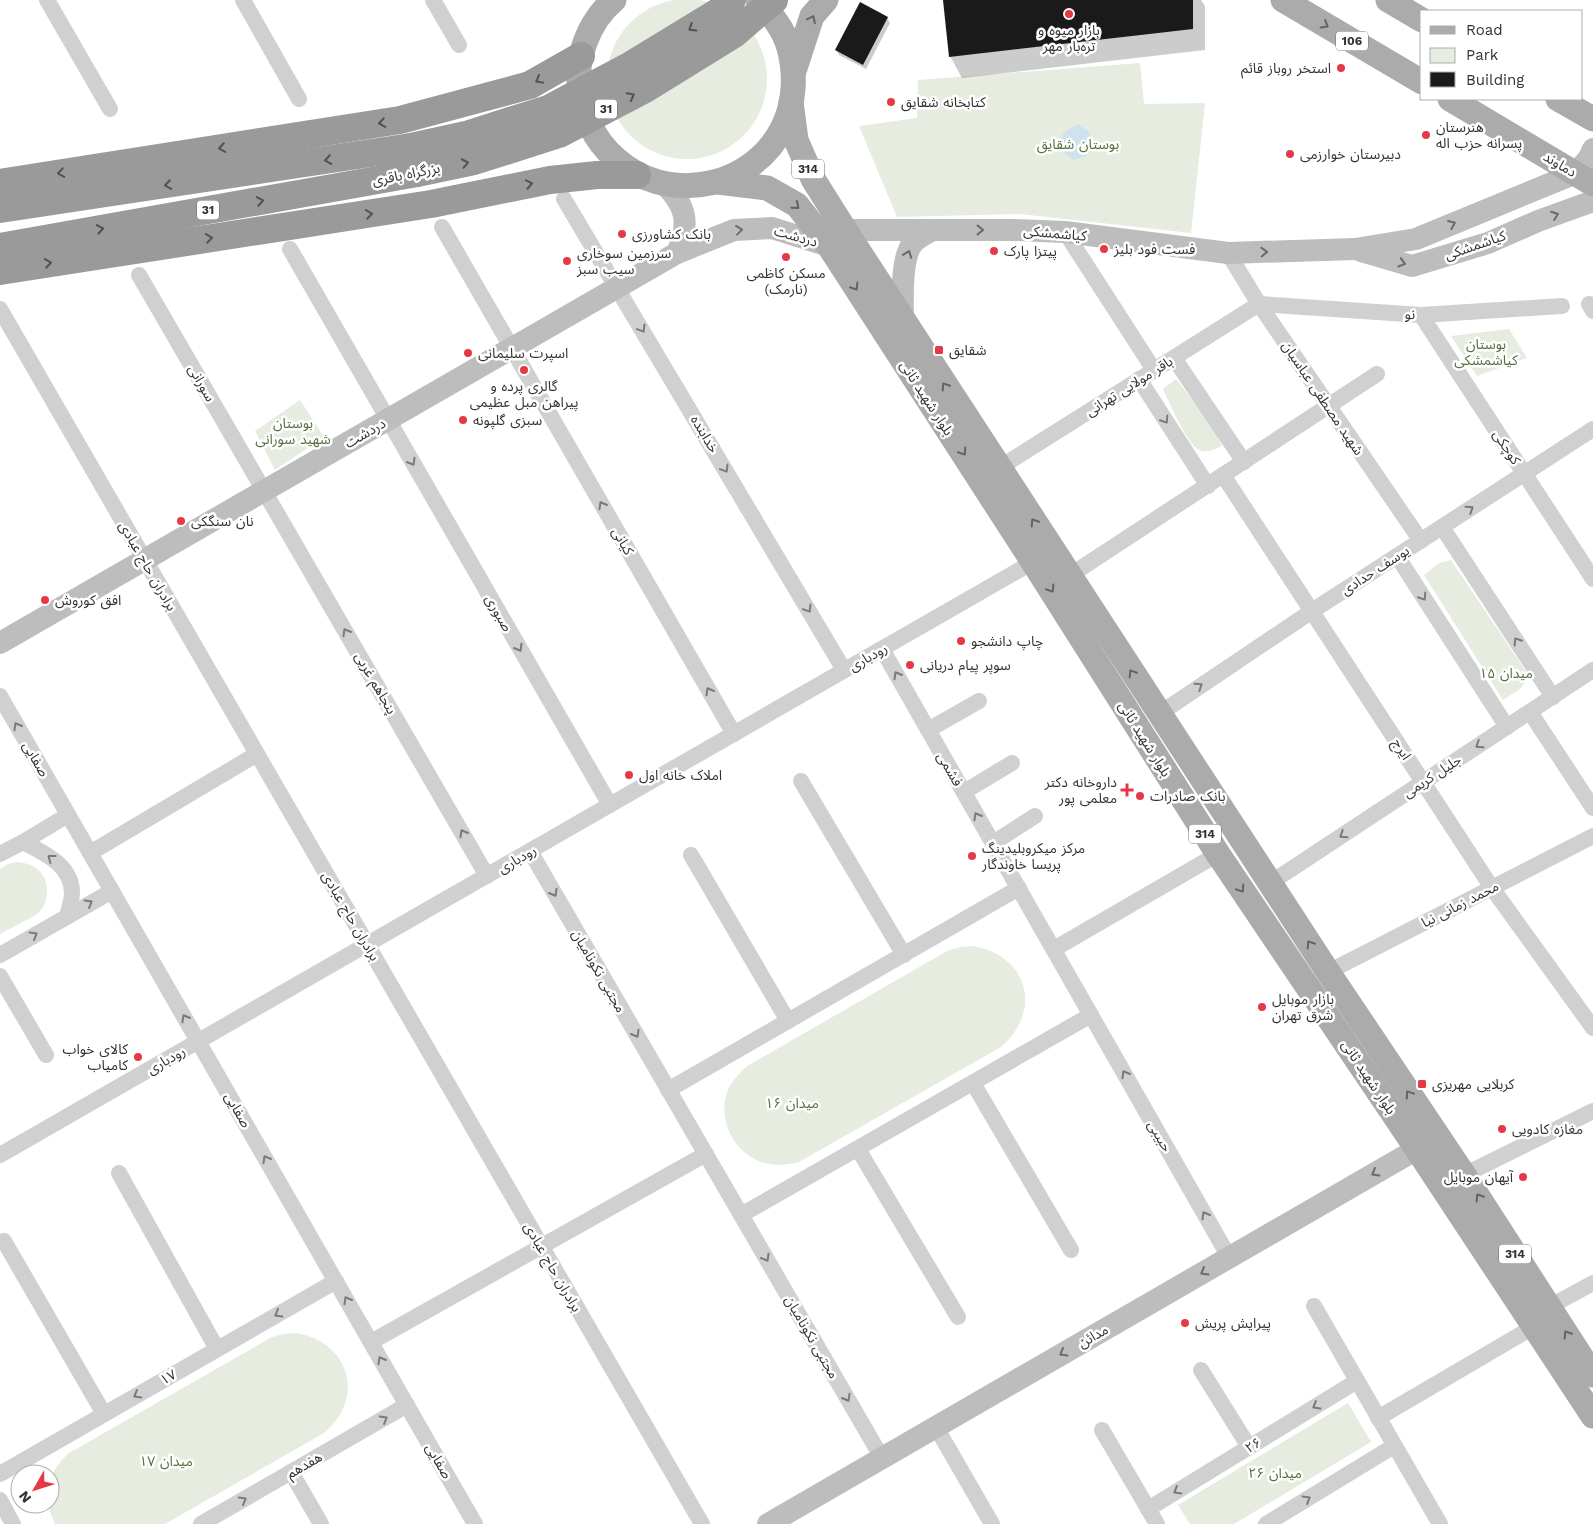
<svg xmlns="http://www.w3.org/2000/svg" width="1593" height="1524" viewBox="0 0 1593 1524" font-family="'Work Sans','Noto Sans Arabic',sans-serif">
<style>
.green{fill:#e6ecdf}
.water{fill:#cfe2ee}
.shadow{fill:#0003}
.building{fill:#1a1a1a}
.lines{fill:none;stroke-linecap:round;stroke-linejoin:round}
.street{stroke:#d0d0d0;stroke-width:16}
.secondary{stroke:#bdbdbd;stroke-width:22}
.primary{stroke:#ababab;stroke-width:25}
.highway{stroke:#9a9a9a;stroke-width:28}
.highway-bridge{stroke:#9a9a9a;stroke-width:28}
.oneway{stroke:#636363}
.oneway2{stroke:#525252}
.oneway3{stroke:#6a6a6a}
.oneway4{stroke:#7a7a7a}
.poi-dot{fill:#e63946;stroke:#fff;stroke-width:2}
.labels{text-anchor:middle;stroke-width:5;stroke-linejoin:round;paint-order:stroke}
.shield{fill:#fff;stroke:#707070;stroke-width:1}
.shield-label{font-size:12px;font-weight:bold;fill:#333}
.poi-label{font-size:14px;fill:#333;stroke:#fff;text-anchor:start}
.park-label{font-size:14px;fill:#56703f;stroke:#fff}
.street-label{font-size:14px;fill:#333;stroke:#fff}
</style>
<rect width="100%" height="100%" fill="#fff"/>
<!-- green -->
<g class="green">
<circle cx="687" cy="79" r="80"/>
<path d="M 1140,63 L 1144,104 L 1205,103 L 1191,233 L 1020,214 L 897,217 L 859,126 L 917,118 L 918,80 Z"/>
<path d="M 1509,329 L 1527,358 L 1477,376 L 1451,336 Z"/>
<path d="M 1176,379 L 1213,426 L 1222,446 C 1215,449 1207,454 1199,450 C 1187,444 1169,402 1163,389 Z"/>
<path d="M 300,400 L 324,437 L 275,470 L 255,431 Z"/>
<path d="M 1451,560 L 1529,676 L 1520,689 L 1503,700 L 1424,575 L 1439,563 Z"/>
<path d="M 18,862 C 24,863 31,864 36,868 C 50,878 51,901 38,913 C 27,921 12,927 0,934 L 0,869 L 8,864 Z"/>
<path d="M 973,946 C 1028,955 1043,1011 1001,1047 L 799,1162 C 787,1165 776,1166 764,1163 C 731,1153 714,1113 731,1084 C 736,1077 741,1071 747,1066 L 949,950 L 961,947 Z"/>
<path d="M 296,1333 C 350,1342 366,1398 324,1433 L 165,1524 L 55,1524 L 48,1507 L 48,1504 L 50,1504 C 50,1478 50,1471 69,1453 L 272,1337 L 284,1334 Z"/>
<path d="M 1348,1403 L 1371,1442 L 1234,1524 L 1190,1524 L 1178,1505 Z"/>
</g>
<!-- water -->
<path class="water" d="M 1078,124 L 1089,132 L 1092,145 L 1087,156 L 1073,160 L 1062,151 L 1058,140 L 1067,130 Z"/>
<!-- shadow -->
<g class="shadow">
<path d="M 944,0 L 1201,0 L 1205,6 L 1205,50 L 962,78 L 950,56 Z"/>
<path d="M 887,18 L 890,23 L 866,69 L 839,55 L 836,50 Z"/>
</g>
<!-- building -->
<g class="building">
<path d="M 943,0 L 1193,0 L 1193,29 L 949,57 Z"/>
<path d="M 860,2 L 888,17 L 863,65 L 835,50 Z"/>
</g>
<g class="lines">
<!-- street -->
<g class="street">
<path d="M 47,0 L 110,109"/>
<path d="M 243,0 L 299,99"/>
<path d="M 433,0 L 459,45"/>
<path d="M 564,199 L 844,670"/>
<path d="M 442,227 L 734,734"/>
<path d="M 1065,232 L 1154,370"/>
<path d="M 290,249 L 610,805"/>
<path d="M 1228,253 L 1259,304 L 1421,541"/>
<path d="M 139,275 L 487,876"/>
<path d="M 1589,304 L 1593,311"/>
<path d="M 0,309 L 702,1524"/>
<path d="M 1421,315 L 1593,579"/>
<path d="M 1174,358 L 1244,462"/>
<path d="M 1139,379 L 1208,486"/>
<path d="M 999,468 L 1259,304 L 1421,315 L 1562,306"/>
<path d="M 1223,475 L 1492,888 L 1593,1028"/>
<path d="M 1442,527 L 1553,697"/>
<path d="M 1397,556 L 1507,727"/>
<path d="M 1069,576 L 1377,374"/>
<path d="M 882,649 L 1229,1257"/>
<path d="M 0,696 L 475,1524"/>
<path d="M 1530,712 L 1593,808"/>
<path d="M 1159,714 L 1312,611 L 1593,429"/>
<path d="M 928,730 L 979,701"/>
<path d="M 801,781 L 904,955"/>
<path d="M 964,792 L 1012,763"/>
<path d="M 23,842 L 68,815"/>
<path d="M 993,843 L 1035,816"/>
<path d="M 530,851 L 882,1458"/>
<path d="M 90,853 L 257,754"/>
<path d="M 0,854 L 23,842 C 44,853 72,865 72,893 C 72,900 69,909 67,916"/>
<path d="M 691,855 L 788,1021"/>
<path d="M 1270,883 L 1593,670"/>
<path d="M 1054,949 L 1218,854"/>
<path d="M 0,955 L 112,891"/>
<path d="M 1328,972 L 1593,836"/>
<path d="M 0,976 L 46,1055"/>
<path d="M 973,1083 L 1071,1250"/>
<path d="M 668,1090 L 1019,888"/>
<path d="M 858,1149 L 958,1317"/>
<path d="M 0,1155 L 1033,562"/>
<path d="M 119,1173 L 217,1349"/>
<path d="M 1464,1175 L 1593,1111"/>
<path d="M 741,1215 L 1091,1015"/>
<path d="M 4,1241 L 104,1414"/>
<path d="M 1314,1306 L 1440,1524"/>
<path d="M 1549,1307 L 1593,1283"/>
<path d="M 371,1342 L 706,1154"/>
<path d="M 1201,1370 L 1249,1447"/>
<path d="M 1378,1418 L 1535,1326"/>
<path d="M 936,1427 L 992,1524"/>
<path d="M 1102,1430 L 1157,1524"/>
<path d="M 291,1472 L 321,1524"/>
<path d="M 0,1474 L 336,1281"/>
<path d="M 0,1500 L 13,1524"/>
<path d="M 1148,1509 L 1357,1381"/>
<path d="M 201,1524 L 407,1405"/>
<path d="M 1266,1524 L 1394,1446"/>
</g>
<!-- secondary -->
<g class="secondary">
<path d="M 664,184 C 687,206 690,224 677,253"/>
<path d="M 845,230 L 1013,230 L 1065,232 L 1228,253 L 1355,249 L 1416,239 L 1576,173 L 1589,158 L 1593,149"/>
<path d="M 1361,251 L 1412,266 L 1488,243 L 1538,221 L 1593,201"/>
<path d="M 903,320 C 903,301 900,258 913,243 C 917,238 926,234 932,230"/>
<path d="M 0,643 L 677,253 L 734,230 L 772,228 L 829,246"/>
<path d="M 768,1524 L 1417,1149"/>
</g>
<!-- primary -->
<g class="primary">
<path d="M 614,0 C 589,21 574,59 580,92 C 586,124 599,148 626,167 C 677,203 753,185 782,129 C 795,104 796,74 789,48 C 784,29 771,14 758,0"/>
<path d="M 1283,0 L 1422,82"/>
<path d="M 1388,0 L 1422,20"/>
<path d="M 794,71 L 812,16 L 826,0"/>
<path d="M 1450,99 L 1593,184"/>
<path d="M 1558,99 L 1593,119"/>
<path d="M 791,102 L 796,140 L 813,179 L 845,230 L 1328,972 L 1464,1175 L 1593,1375"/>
<path d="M 718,182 L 767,188 L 797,205 L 829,246 L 1033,562 L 1218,854 L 1417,1149 L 1593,1416"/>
</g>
<!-- highway -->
<g class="highway">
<path d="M 0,183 L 400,120 L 530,85 L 581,56"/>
<path d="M 0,209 L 411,147"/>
<path d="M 0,247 L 417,173"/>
<path d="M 0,271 L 431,204 L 550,180 L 597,175 L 637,175"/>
</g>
<!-- highway-bridge -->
<g class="highway-bridge">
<path d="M 411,147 L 466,135 L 548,109 L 631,65 L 718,12 L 732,0"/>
<path d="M 417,173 L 474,161 L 559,134 L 645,89 L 734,34 L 774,0"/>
</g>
</g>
<!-- one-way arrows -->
<defs><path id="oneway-chevron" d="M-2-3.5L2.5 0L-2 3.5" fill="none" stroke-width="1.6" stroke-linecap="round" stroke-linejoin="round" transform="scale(1.25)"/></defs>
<g class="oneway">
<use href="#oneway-chevron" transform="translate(812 19) rotate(-64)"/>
<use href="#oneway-chevron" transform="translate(1325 25) rotate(31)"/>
<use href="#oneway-chevron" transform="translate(796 206) rotate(40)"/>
<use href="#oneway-chevron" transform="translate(855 287) rotate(57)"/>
<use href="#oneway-chevron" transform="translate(945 386) rotate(-123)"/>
<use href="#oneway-chevron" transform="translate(963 452) rotate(57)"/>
<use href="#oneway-chevron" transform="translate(1034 522) rotate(-123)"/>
<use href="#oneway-chevron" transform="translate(1051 589) rotate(58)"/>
<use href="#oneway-chevron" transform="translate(1132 673) rotate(-123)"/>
<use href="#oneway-chevron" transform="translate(1241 889) rotate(56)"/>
<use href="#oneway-chevron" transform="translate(1310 944) rotate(-123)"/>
<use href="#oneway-chevron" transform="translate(1409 1094) rotate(-124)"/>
<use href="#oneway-chevron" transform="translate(1479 1197) rotate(-123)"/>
<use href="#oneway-chevron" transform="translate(1567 1334) rotate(-123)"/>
</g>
<g class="oneway2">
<use href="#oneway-chevron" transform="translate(692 28) rotate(148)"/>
<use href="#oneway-chevron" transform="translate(539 80) rotate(151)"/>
<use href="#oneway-chevron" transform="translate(631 96) rotate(-28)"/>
<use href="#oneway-chevron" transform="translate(382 123) rotate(171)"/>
<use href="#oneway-chevron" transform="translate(222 148) rotate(171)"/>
<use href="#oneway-chevron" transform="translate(328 160) rotate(171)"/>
<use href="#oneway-chevron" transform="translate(465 163) rotate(-12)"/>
<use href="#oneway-chevron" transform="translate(61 173) rotate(171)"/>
<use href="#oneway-chevron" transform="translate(529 184) rotate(-11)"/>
<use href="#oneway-chevron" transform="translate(168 185) rotate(171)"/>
<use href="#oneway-chevron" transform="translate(260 201) rotate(-10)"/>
<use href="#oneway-chevron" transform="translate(369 214) rotate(-9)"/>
<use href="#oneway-chevron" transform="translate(100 229) rotate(-10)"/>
<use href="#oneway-chevron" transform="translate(209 238) rotate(-9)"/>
<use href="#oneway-chevron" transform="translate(48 263) rotate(-9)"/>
</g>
<g class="oneway3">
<use href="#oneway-chevron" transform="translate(1555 215) rotate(-20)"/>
<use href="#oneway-chevron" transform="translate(1452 224) rotate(-23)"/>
<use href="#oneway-chevron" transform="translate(739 230) rotate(-7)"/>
<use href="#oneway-chevron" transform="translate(980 230)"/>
<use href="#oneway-chevron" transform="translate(1264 252) rotate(-2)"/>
<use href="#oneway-chevron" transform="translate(908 254) rotate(-70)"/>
<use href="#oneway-chevron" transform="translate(1402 263) rotate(16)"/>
<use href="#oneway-chevron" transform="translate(1375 1173) rotate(150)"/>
<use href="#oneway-chevron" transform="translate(1204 1272) rotate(150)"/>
<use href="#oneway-chevron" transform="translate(1063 1353) rotate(150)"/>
</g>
<g class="oneway4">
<use href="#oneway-chevron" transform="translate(642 329) rotate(59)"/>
<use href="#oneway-chevron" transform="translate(1165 420) rotate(57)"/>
<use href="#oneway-chevron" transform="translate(412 462) rotate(60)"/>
<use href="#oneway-chevron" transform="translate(725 469) rotate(59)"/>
<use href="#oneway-chevron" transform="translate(602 505) rotate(-120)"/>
<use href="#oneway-chevron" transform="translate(1470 509) rotate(-33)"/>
<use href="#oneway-chevron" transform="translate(1423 597) rotate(57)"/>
<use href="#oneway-chevron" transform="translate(808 609) rotate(59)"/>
<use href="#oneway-chevron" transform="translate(346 632) rotate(-120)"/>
<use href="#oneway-chevron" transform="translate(1517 641) rotate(-123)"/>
<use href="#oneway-chevron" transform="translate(519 648) rotate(60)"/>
<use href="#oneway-chevron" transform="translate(897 675) rotate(-120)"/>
<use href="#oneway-chevron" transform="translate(1199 686) rotate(-34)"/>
<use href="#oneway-chevron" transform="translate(709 691) rotate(-120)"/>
<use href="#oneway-chevron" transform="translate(17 726) rotate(-120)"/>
<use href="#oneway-chevron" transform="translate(1479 745) rotate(147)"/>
<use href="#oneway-chevron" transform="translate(977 816) rotate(-120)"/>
<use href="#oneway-chevron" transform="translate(463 833) rotate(-120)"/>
<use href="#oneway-chevron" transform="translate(1343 835) rotate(147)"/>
<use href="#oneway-chevron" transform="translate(51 858) rotate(-143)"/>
<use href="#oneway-chevron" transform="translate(554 893) rotate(60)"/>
<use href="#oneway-chevron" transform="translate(89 903) rotate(-30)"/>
<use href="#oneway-chevron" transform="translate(34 935) rotate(-30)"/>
<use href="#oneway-chevron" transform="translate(185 1018) rotate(-120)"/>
<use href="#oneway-chevron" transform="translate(636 1034) rotate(60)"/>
<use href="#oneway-chevron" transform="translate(1125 1074) rotate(-120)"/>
<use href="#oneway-chevron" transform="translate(266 1159) rotate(-120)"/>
<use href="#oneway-chevron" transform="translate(1205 1215) rotate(-120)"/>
<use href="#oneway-chevron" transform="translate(766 1258) rotate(60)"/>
<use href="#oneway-chevron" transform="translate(347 1300) rotate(-120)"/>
<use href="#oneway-chevron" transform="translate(278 1314) rotate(150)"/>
<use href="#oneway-chevron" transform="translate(381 1360) rotate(-120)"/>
<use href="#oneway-chevron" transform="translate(137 1395) rotate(150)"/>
<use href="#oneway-chevron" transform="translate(847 1398) rotate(60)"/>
<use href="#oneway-chevron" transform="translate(1316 1406) rotate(149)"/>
<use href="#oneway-chevron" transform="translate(384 1419) rotate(-30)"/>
<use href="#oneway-chevron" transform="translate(1177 1491) rotate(149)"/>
<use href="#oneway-chevron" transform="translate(1307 1499) rotate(-31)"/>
<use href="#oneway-chevron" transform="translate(243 1500) rotate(-30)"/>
</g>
<!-- markers -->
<g class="poi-dot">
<circle cx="1069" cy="14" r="5"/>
<circle cx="1341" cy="68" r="5"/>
<circle cx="891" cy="102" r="5"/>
<circle cx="1426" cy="135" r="5"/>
<circle cx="1290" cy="154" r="5"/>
<circle cx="622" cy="234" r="5"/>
<circle cx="1104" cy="249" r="5"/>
<circle cx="994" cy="251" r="5"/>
<circle cx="786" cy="257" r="5"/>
<circle cx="567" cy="261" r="5"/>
<rect x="934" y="345" width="10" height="10" rx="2.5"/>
<circle cx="468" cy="353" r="5"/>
<circle cx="524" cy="370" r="5"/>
<circle cx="463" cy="420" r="5"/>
<circle cx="181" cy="521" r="5"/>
<circle cx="45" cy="600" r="5"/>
<circle cx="961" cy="641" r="5"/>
<circle cx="910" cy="665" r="5"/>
<circle cx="629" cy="775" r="5"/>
<path d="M1124.5 782.5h5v5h5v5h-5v5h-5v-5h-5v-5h5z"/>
<circle cx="1140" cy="796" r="5"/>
<circle cx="972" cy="856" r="5"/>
<circle cx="1262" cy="1007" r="5"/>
<circle cx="138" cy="1057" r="5"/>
<rect x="1417" y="1079" width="10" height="10" rx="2.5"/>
<circle cx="1502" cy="1129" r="5"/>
<circle cx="1523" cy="1177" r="5"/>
<circle cx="1185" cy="1323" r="5"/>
</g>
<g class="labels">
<!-- shield labels -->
<g class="shield">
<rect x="1336" y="31.5" width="32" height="19" rx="4"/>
<rect x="595" y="99.5" width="22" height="19" rx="4"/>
<rect x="792" y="159.5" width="32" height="19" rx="4"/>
<rect x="197" y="200.5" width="22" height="19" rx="4"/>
<rect x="1189" y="824.5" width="32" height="19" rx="4"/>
<rect x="1499" y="1244.5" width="32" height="19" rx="4"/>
</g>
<g class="shield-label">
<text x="1352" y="45">106</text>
<text x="606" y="113">31</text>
<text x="808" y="173">314</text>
<text x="208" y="214">31</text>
<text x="1205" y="838">314</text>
<text x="1515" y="1258">314</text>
</g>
<!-- poi labels -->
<g class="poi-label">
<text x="1069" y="35" text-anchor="middle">بازار میوه و<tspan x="1069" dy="16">تره‌بار مهر</tspan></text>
<text x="1331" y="73" text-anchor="end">استخر روباز قائم</text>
<text x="901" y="107">کتابخانه شقایق</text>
<text x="1436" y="132">هنرستان<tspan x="1436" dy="16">پسرانه حزب اله</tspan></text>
<text x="1300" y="159">دبیرستان خوارزمی</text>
<text x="632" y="239">بانک کشاورزی</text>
<text x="1114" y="254">فست فود بلیز</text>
<text x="1004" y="256">پیتزا پارک</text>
<text x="577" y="258">سرزمین سوخاری<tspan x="577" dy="16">سیب سبز</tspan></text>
<text x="786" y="278" text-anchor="middle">مسکن کاظمی<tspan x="786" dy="16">(نارمک)</tspan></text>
<text x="949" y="355">شقایق</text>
<text x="478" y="358">اسپرت سلیمانی</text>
<text x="524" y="391" text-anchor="middle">گالری پرده و<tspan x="524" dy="16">پیراهن مبل عظیمی</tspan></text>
<text x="473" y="425">سبزی گلپونه</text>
<text x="191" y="526">نان سنگکی</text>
<text x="55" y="605">افق کوروش</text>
<text x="971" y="646">چاپ دانشجو</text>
<text x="920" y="670">سوپر پیام دریانی</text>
<text x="639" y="780">املاک خانه اول</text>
<text x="1117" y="787" text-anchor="end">داروخانه دکتر<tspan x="1117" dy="16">معلمی پور</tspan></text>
<text x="1150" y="801">بانک صادرات</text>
<text x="982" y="853">مرکز میکروبلیدینگ<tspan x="982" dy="16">پریسا خاوندگار</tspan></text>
<text x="1272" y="1004">بازار موبایل<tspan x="1272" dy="16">شرق تهران</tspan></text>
<text x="128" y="1054" text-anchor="end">کالای خواب<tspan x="128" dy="16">کامیاب</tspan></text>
<text x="1432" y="1089">کربلایی مهریزی</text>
<text x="1512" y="1134">مغازه کادویی</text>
<text x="1513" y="1182" text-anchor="end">آیهان موبایل</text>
<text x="1195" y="1328">پیرایش پریش</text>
</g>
<!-- park labels -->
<g class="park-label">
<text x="1078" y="149">بوستان شقایق</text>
<text x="1486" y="349">بوستان<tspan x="1486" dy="16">کیاشمشکی</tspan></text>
<text x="293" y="428">بوستان<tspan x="293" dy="16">شهید سورانی</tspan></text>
<text x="1506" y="678">میدان ۱۵</text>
<text x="792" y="1108">میدان ۱۶</text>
<text x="166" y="1466">میدان ۱۷</text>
<text x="1275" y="1478">میدان ۲۶</text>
</g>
<!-- street labels -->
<g class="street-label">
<text transform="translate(1560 164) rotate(31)" y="5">دماوند</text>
<text transform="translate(406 174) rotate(-11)" y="5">بزرگراه باقری</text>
<text transform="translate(1055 233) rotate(5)" y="5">کیاشمشکی</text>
<text transform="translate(796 236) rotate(16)" y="5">دردشت</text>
<text transform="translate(1475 245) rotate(-19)" y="5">کیاشمشکی</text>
<text transform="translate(1410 314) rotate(3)" y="5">نو</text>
<text transform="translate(202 383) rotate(60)" y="5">سورانی</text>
<text transform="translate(1129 386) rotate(-32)" y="5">باقر مولایی تهرانی</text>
<text transform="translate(927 398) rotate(57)" y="5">بلوار شهید ثانی</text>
<text transform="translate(1323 398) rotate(56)" y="5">شهید مصطفی عباسیان</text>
<text transform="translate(365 433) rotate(-30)" y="5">دردشت</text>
<text transform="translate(705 434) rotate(59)" y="5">خدابنده</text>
<text transform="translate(1507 447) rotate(57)" y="5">کوچکی</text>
<text transform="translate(623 541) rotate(60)" y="5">کیانی</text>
<text transform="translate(148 566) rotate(60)" y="5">برادران حاج عبادی</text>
<text transform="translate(1375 570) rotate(-33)" y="5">یوسف حدادی</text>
<text transform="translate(499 613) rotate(60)" y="5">صبوری</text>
<text transform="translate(868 657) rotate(-30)" y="5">رودباری</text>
<text transform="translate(376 683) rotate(60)" y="5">پنجاهم غربی</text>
<text transform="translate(1145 739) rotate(58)" y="5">بلوار شهید ثانی</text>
<text transform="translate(1402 749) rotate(57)" y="5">ایرج</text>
<text transform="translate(36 759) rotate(60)" y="5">صفایی</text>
<text transform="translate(950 769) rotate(60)" y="5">فشمی</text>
<text transform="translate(1432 776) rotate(-33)" y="5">جلیل کریمی</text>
<text transform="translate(517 859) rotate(-30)" y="5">رودباری</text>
<text transform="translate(1460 904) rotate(-27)" y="5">محمد زمانی نیا</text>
<text transform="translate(351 916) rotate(60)" y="5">برادران حاج عبادی</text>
<text transform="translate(599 971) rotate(60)" y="5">مجتبی نکونامیان</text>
<text transform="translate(166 1060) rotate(-30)" y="5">رودباری</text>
<text transform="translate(1369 1077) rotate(56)" y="5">بلوار شهید ثانی</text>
<text transform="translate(238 1110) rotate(60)" y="5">صفایی</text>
<text transform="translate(1160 1136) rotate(60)" y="5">حبیبی</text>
<text transform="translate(553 1267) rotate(60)" y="5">برادران حاج عبادی</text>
<text transform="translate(1093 1336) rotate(-30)" y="5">مدائن</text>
<text transform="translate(812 1337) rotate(60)" y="5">مجتبی نکونامیان</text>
<text transform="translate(168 1377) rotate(-30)" y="5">۱۷</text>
<text transform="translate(1253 1445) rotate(-31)" y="5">۲۶</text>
<text transform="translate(439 1461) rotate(60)" y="5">صفایی</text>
<text transform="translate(304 1465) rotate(-30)" y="5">هفدهم</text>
</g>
</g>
<!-- legend -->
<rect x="1420" y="10" width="162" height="90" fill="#ffffff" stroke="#adadad"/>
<rect x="1430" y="26" width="25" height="8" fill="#ababab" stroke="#adadad"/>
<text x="1466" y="35" font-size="15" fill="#333333">Road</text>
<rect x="1430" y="48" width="25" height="15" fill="#e6ecdf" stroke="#adadad"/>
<text x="1466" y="60" font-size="15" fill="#333333">Park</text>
<rect x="1430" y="72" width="25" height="15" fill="#1a1a1a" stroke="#adadad"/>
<text x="1466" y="85" font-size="15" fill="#333333">Building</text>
<!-- north arrow -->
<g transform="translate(35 1489) rotate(231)"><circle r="24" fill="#ffffff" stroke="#adadad"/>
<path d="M0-4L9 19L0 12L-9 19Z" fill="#e63946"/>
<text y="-8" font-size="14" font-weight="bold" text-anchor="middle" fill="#333333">N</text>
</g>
</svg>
